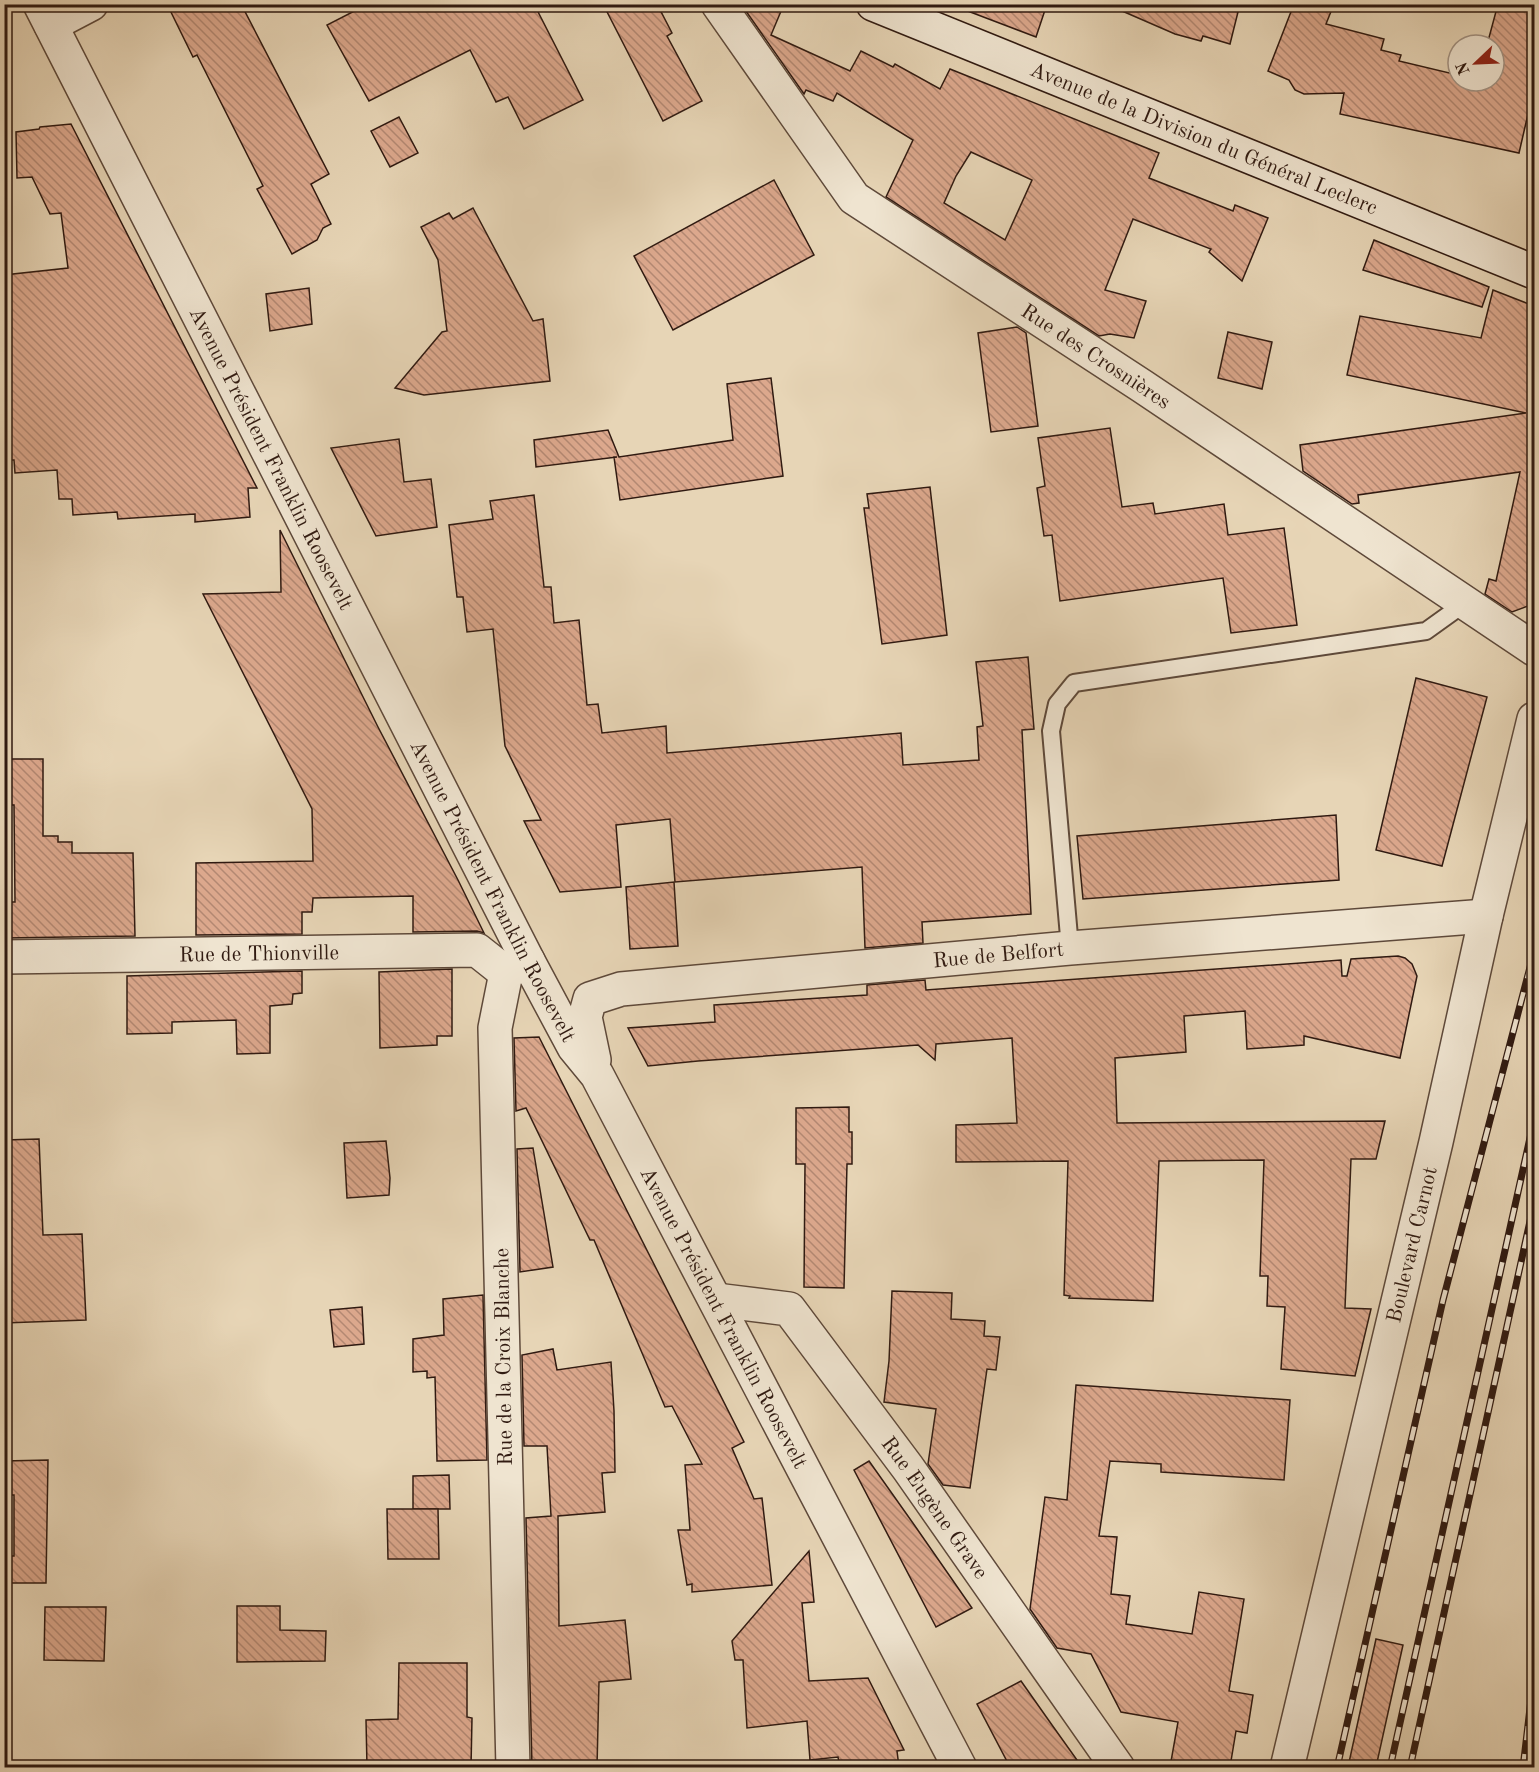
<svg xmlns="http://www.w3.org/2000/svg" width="1539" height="1772" viewBox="0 0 1539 1772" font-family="'Old Standard TT',serif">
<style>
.building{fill:url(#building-back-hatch);stroke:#301a11;stroke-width:1.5;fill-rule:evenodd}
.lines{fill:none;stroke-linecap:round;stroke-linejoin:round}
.service-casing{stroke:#5e493a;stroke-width:20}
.minor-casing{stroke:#5e493a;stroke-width:36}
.secondary-casing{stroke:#301a11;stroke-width:36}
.service{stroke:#efe4d0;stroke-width:16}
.minor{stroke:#efe4d0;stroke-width:33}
.secondary{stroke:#efe4d0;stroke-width:33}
.rail-casing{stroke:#301a11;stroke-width:7}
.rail{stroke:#efe4d0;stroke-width:4.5;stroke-dasharray:14;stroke-linecap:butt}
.labels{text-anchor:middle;stroke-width:6;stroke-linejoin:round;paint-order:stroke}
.street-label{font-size:21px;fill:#301a11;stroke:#efe4d0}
</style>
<defs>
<pattern id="building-back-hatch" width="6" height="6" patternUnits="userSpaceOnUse" patternTransform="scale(1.5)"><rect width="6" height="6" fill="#dca88d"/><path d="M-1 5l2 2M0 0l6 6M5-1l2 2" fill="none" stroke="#b38872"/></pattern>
</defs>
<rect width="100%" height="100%" fill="#e7d5b6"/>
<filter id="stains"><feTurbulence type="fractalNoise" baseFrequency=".00333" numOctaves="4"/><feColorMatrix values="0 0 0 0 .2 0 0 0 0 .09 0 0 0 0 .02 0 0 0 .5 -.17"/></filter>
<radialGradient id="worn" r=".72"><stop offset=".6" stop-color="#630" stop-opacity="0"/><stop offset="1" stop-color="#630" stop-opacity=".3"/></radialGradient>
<!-- building -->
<g class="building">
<path d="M 167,4 L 241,4 L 329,174 L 311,184 L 331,224 L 323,228 L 317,240 L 292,254 L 257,189 L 263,186 L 197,55 L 193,57 Z"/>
<path d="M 368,4 L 534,4 L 583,100 L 524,129 L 508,97 L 496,102 L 470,50 L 369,101 L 327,25 Z"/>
<path d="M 603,4 L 657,4 L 672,33 L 667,36 L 702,101 L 663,121 Z"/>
<path d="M 741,4 L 784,4 L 771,35 L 850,71 L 861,51 L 893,67 L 895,64 L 940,89 L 950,69 L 1159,153 L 1149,178 L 1233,211 L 1235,205 L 1268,218 L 1242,281 L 1209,252 L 1211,249 L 1133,219 L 1105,290 L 1146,301 L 1134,338 L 1110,334 L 1099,336 L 886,197 L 913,140 L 837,93 L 833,101 L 806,90 L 804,94 ZM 971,152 L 1032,180 L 1005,240 L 944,203 L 956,176 Z"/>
<path d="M 957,4 L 1047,4 L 1036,37 L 957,7 Z"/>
<path d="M 1106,4 L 1240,4 L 1230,44 L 1203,36 L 1201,41 L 1175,34 Z"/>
<path d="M 1294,4 L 1334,4 L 1326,24 L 1384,39 L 1381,50 L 1401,55 L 1399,61 L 1458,75 L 1458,81 L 1494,81 L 1494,45 L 1487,45 L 1498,4 L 1534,4 L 1534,88 L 1519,153 L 1340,114 L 1344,93 L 1304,94 L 1295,90 L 1289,80 L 1268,71 Z"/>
<path d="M 399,117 L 418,153 L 390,167 L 371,131 Z"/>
<path d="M 71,124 L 257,488 L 248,488 L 250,517 L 195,522 L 195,514 L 118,519 L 117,512 L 73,515 L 72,499 L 59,499 L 57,470 L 15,473 L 14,460 L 4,460 L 4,275 L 68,268 L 61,213 L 50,214 L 32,177 L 17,178 L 16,132 L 39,129 L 40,127 Z"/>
<path d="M 774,180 L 814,255 L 673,330 L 634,256 Z"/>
<path d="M 473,208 L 533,321 L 543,319 L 550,381 L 424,395 L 395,388 L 442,332 L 447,331 L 438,260 L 421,227 L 449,213 L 453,219 Z"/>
<path d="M 1374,240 L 1489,287 L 1482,307 L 1363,270 Z"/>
<path d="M 309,288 L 312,324 L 270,331 L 266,294 Z"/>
<path d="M 1493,290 L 1534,306 L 1534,578 L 1528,606 L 1512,612 L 1485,594 L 1489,579 L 1496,581 L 1520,472 L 1358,495 L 1359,503 L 1352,504 L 1303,471 L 1300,445 L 1526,413 L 1347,375 L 1360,316 L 1481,338 Z"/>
<path d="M 1017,327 L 1026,333 L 1038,426 L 991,432 L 978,333 Z"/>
<path d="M 1228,332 L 1272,342 L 1262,389 L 1218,378 Z"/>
<path d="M 771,378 L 783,476 L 620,500 L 614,457 L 617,457 L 536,467 L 534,440 L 608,430 L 619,457 L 733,440 L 727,384 Z"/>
<path d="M 1110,428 L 1122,507 L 1153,503 L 1155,514 L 1224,504 L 1228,535 L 1284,528 L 1297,625 L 1231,633 L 1223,578 L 1060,601 L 1052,535 L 1044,536 L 1037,488 L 1045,486 L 1038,438 Z"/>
<path d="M 399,439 L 404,482 L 431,479 L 437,527 L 376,536 L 331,448 Z"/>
<path d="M 930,487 L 947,635 L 882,644 L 864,508 L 869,508 L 867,494 Z"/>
<path d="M 534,495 L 544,587 L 551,587 L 554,623 L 579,620 L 587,705 L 598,704 L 602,733 L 666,726 L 667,753 L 901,733 L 903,765 L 979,760 L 977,727 L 983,726 L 976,662 L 1028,657 L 1034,729 L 1022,730 L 1031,914 L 922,922 L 923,943 L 865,948 L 862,867 L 675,882 L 670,819 L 616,825 L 621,887 L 560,892 L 524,821 L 541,820 L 505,746 L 493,629 L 467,632 L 463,597 L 457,597 L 449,525 L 493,519 L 490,501 Z"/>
<path d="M 280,530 L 378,727 L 458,880 L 484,933 L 477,931 L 413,932 L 413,896 L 313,898 L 312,912 L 302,912 L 302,934 L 196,935 L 196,863 L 313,861 L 312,809 L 203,594 L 281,592 Z"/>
<path d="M 1416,678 L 1487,697 L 1442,866 L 1376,850 Z"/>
<path d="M 4,759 L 43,759 L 43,836 L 58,836 L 58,842 L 72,842 L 72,853 L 133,853 L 135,936 L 4,938 L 4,902 L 15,902 L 14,805 L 4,805 Z"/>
<path d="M 1336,815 L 1339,880 L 1083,899 L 1077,836 Z"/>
<path d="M 674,882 L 678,946 L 630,949 L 626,887 Z"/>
<path d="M 1398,956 L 1405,958 L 1412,964 L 1417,976 L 1400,1058 L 1304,1036 L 1304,1045 L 1247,1049 L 1245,1011 L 1184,1016 L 1186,1052 L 1115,1058 L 1117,1123 L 1385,1121 L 1376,1159 L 1351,1159 L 1345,1308 L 1371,1309 L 1355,1376 L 1281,1369 L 1285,1307 L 1267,1306 L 1268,1276 L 1260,1276 L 1264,1160 L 1159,1161 L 1153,1301 L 1069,1298 L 1070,1296 L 1064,1295 L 1068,1161 L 956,1162 L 956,1125 L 1017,1123 L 1012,1038 L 936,1044 L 935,1060 L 918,1045 L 698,1061 L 648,1066 L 628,1028 L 715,1022 L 714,1005 L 867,995 L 867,985 L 925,980 L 926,990 L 1341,960 L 1342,976 L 1347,976 L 1351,959 Z"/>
<path d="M 452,969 L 452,1036 L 437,1036 L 437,1045 L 380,1048 L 379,972 Z"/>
<path d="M 302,971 L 302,993 L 293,994 L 292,1004 L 270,1006 L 270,1053 L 237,1054 L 236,1020 L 172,1022 L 172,1033 L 127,1034 L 127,976 Z"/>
<path d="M 539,1037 L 744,1442 L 732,1448 L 754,1499 L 762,1498 L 772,1585 L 692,1592 L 692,1584 L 687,1585 L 678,1530 L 690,1530 L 685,1465 L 702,1464 L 672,1406 L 665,1407 L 594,1240 L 590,1240 L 526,1108 L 516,1111 L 514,1038 Z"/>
<path d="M 849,1107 L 849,1132 L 852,1132 L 852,1164 L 847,1164 L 844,1288 L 804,1287 L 805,1164 L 796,1164 L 796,1108 Z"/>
<path d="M 39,1139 L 43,1235 L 82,1234 L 86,1320 L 4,1323 L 4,1140 Z"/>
<path d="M 386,1141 L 390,1178 L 389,1195 L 347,1198 L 344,1143 Z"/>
<path d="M 533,1148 L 553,1267 L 520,1272 L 517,1149 Z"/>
<path d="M 892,1291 L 952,1293 L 951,1319 L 985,1321 L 984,1336 L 1000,1337 L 996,1370 L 987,1369 L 970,1488 L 943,1485 L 928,1464 L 936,1409 L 884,1402 L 889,1361 Z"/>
<path d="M 483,1295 L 487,1460 L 437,1461 L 435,1377 L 427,1378 L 427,1371 L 413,1372 L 413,1339 L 444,1335 L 443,1299 Z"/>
<path d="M 362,1307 L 364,1344 L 334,1347 L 330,1310 Z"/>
<path d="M 553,1349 L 557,1370 L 611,1362 L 614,1411 L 615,1472 L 602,1473 L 605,1512 L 558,1516 L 559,1626 L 625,1620 L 631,1679 L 599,1682 L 597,1767 L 532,1767 L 526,1518 L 551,1516 L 547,1446 L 524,1446 L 522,1355 Z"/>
<path d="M 1076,1385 L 1290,1400 L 1284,1480 L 1161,1472 L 1161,1464 L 1110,1461 L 1099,1536 L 1117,1537 L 1111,1594 L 1130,1596 L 1126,1624 L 1192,1634 L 1199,1592 L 1244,1599 L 1229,1691 L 1253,1695 L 1247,1733 L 1236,1731 L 1230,1767 L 1170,1767 L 1178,1722 L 1121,1712 L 1091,1654 L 1057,1648 L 1030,1609 L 1045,1497 L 1067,1500 Z"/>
<path d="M 48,1460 L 46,1583 L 4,1583 L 4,1556 L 14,1556 L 14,1495 L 4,1495 L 4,1461 Z"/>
<path d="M 869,1461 L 915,1526 L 972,1608 L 936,1627 L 854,1470 Z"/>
<path d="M 449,1475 L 450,1509 L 413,1509 L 413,1476 Z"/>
<path d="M 387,1509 L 438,1509 L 439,1559 L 388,1559 Z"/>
<path d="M 809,1551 L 814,1602 L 802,1603 L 809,1681 L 868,1678 L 904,1750 L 897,1751 L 899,1767 L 840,1767 L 838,1757 L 810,1760 L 807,1721 L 747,1728 L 743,1660 L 735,1660 L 732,1641 Z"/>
<path d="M 237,1606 L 280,1606 L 280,1630 L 326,1631 L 325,1661 L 237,1662 Z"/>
<path d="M 45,1607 L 106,1607 L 104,1661 L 44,1660 Z"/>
<path d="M 1376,1639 L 1403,1645 L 1376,1767 L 1348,1767 Z"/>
<path d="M 399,1663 L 467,1663 L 467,1717 L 472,1718 L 471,1767 L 367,1767 L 366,1720 L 398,1719 Z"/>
<path d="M 1021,1681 L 1052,1725 L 1082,1767 L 1010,1767 L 977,1704 Z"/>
</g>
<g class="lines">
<!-- service casing -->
<g class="service-casing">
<path id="service" d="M 1070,948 L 1051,731 L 1057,704 L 1074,683 L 1426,631 L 1465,603"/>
</g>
<!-- minor casing -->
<g class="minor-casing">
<g id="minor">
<path id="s1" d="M 40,4 L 528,961 L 574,1047 L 597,1075 L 960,1768"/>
<path id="s2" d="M 718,4 L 854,198 L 1142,386 L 1534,649"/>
<path d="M 51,25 L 91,4"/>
<path id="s3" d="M 4,957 L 477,950 L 506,973"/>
<path id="s4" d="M 594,1060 L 585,1017 L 590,999 L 621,989 L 1070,948 L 1486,916"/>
<path id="s5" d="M 716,1300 L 789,1309 L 908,1468 L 1118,1768"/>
<path d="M 513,1768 L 495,1028 L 506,973 L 528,961"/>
<path id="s6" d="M 1287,1768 L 1436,1142 L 1486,916 L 1534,719"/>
</g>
</g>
<!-- secondary casing -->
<g class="secondary-casing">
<g id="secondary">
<path id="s7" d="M 873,4 L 1534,272"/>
</g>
</g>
<!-- service -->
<use href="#service" class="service"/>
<!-- minor -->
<use href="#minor" class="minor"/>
<!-- secondary -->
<use href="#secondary" class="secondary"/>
<!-- rail casing -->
<g class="rail-casing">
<g id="rail">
<path d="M 1337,1768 L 1443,1300 L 1534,952"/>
<path d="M 1390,1768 L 1534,1120"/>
<path d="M 1410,1768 L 1534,1203"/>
<path d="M 1523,1768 L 1534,1674"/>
</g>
</g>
<!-- rail -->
<use href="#rail" class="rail"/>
</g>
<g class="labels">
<!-- street labels -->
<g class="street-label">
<text dy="7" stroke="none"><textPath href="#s7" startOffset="357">Avenue de la Division du Général Leclerc</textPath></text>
<text dy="7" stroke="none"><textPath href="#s2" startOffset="526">Rue des Crosnières</textPath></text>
<text dy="7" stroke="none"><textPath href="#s1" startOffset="510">Avenue Président Franklin Roosevelt</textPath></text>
<text dy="7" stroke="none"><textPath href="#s1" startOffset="996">Avenue Président Franklin Roosevelt</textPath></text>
<text dy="7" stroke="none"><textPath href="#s3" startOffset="255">Rue de Thionville</textPath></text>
<text dy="7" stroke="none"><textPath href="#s4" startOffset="474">Rue de Belfort</textPath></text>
<text dy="7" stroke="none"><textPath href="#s6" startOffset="538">Boulevard Carnot</textPath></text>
<text dy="7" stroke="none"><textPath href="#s1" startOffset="1482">Avenue Président Franklin Roosevelt</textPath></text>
<text transform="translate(503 1357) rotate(-91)" y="7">Rue de la Croix Blanche</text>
<text dy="7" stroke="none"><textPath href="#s5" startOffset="320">Rue Eugène Grave</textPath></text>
</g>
</g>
<!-- margin -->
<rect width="1539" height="1772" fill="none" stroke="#e7d5b6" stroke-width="24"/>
<rect x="6" y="6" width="1527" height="1760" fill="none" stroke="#301a11" stroke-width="3"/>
<rect x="12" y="12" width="1515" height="1748" fill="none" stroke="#301a11" stroke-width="1.5"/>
<!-- north arrow -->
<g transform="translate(1476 63) rotate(247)"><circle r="28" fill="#efe4d0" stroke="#a39384" stroke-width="1.5"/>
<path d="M0-4.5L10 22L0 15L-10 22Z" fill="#8f2418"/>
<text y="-9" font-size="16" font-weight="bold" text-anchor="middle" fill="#301a11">N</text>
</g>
<rect width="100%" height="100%" filter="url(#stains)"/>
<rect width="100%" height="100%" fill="url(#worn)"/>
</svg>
